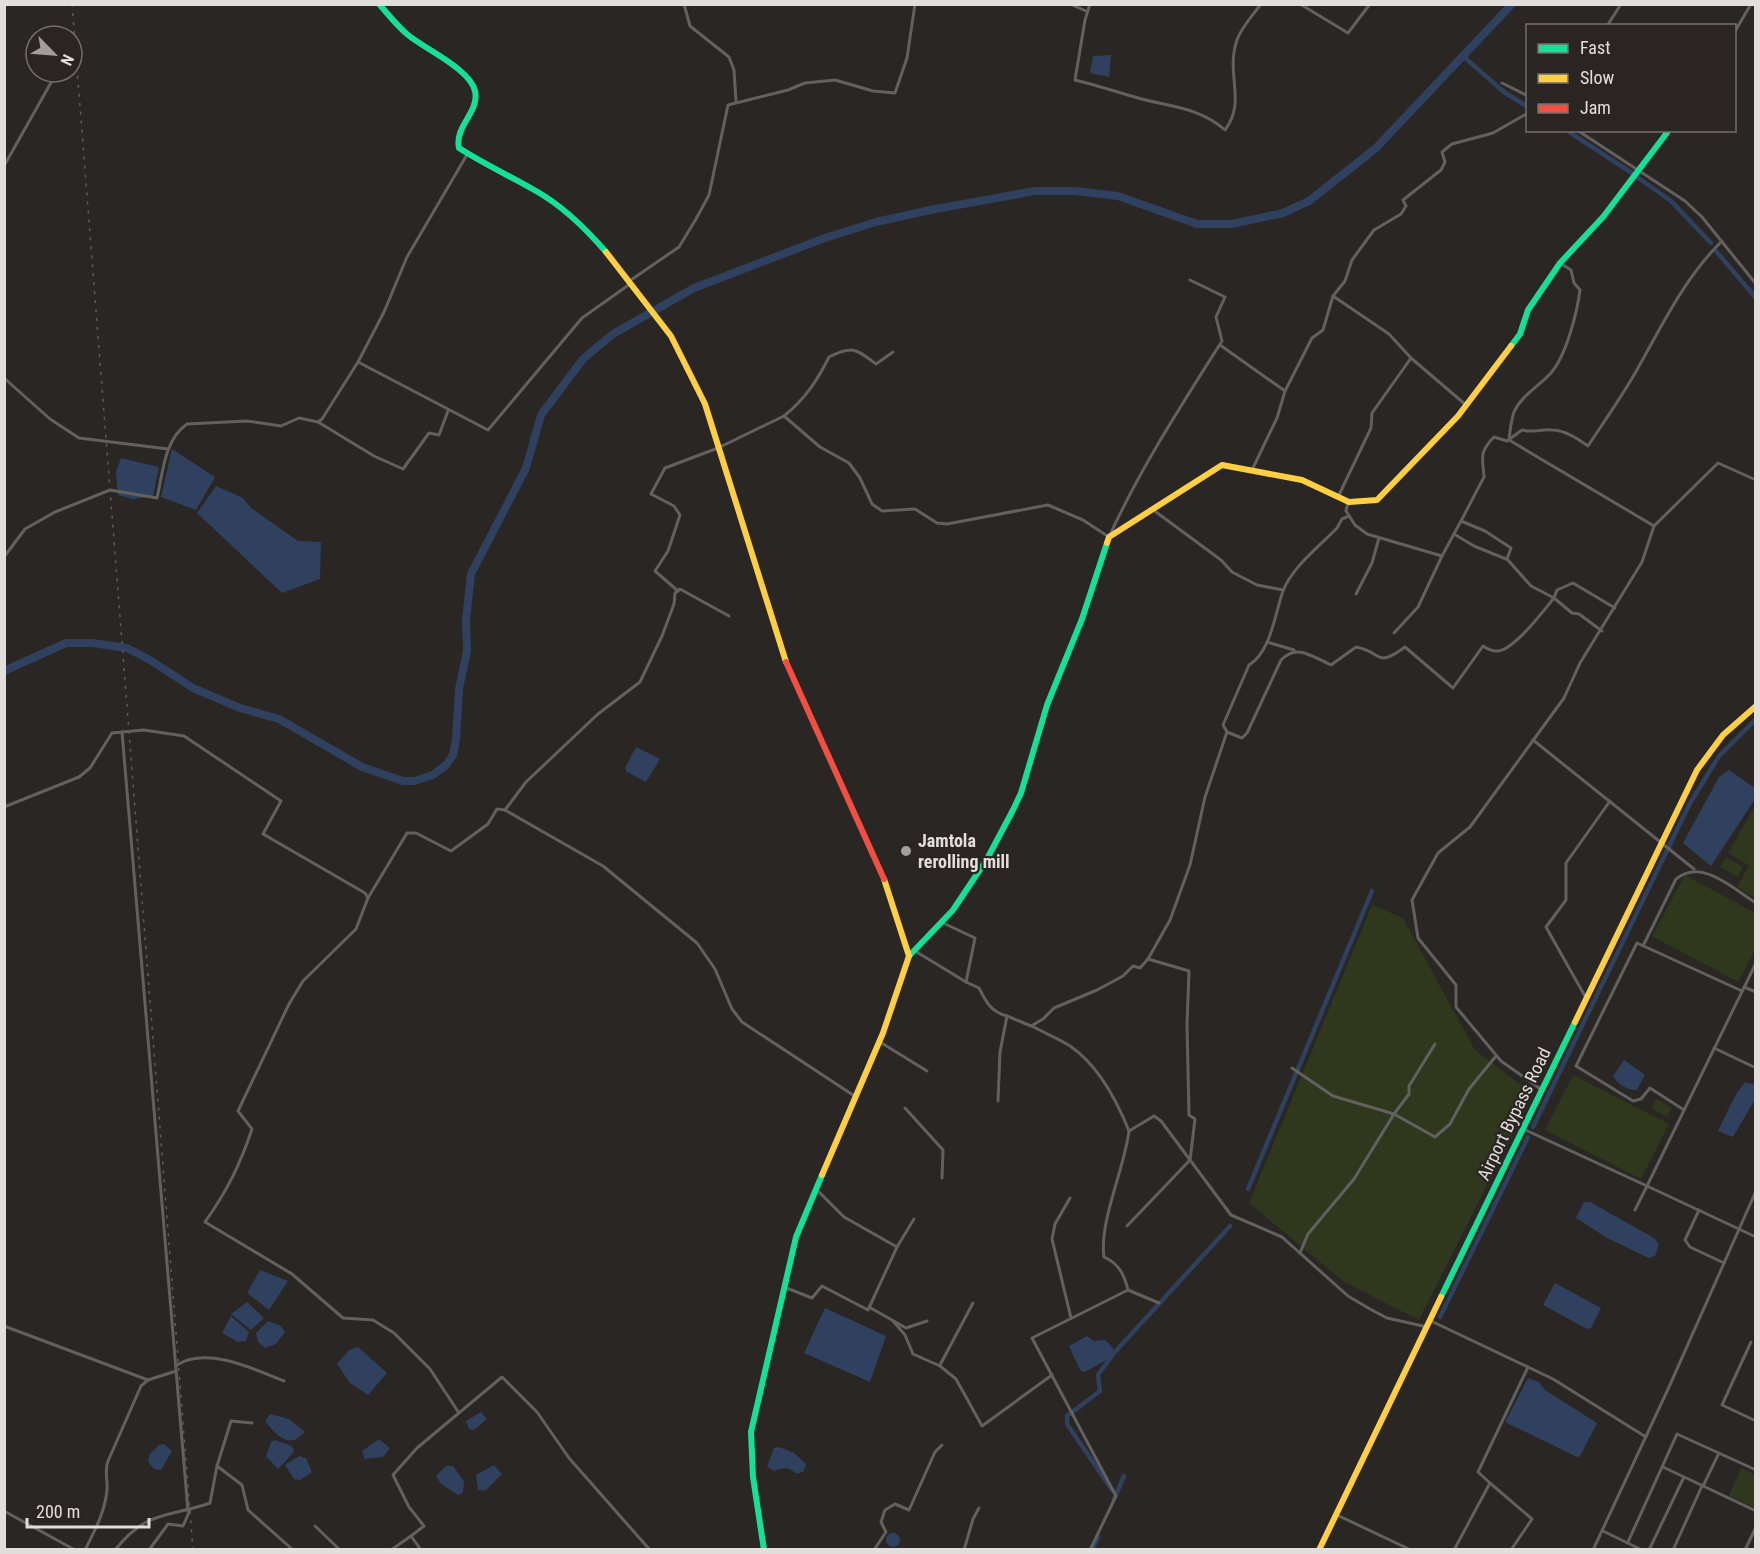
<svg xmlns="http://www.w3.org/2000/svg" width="1760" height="1554" viewBox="0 0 1760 1554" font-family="'Roboto Condensed',sans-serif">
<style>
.green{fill:#2f371c}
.water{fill:#2f415e}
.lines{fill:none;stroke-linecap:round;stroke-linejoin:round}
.canal{stroke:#2f415e;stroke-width:4.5}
.river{stroke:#2f415e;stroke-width:8}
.street{stroke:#626160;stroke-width:3}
.fast{stroke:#16e098;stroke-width:6}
.slow{stroke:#ffcf43;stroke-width:6}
.jam{stroke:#f24e42;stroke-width:6}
.rail{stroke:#5f5d5b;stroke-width:1.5;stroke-dasharray:3 6;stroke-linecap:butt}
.poi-dot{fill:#a19e9c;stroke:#2a2523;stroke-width:2}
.labels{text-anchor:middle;stroke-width:4.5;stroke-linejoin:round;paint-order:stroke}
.poi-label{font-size:18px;font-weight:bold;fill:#e1dedc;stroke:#2a2523;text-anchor:start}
.street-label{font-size:18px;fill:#e1dedc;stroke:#2a2523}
</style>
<rect width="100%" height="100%" fill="#292624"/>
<!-- green -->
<g class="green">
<path d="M 1755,806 L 1756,898 L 1755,898 L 1737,887 L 1749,866 L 1728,853 Z"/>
<path d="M 1726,857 L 1743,867 L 1738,877 L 1720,867 Z"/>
<path d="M 1685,875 L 1755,913 L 1755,950 L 1738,982 L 1652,936 Z"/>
<path d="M 1372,905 L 1403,918 L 1475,1050 L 1533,1094 L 1419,1320 L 1344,1282 L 1249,1203 Z"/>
<path d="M 1573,1075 L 1669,1124 L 1641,1179 L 1545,1130 Z"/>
<path d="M 1657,1099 L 1672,1108 L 1667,1117 L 1651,1108 Z"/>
<path d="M 1741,1468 L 1755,1475 L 1755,1508 L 1729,1496 Z"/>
</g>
<!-- water -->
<g class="water">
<path d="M 1111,55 L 1109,77 L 1090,73 L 1093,56 Z"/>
<path d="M 172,449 L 215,477 L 196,510 L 161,497 Z"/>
<path d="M 121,458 L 159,467 L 153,496 L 133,499 L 118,495 L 116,472 Z"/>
<path d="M 216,486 L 243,498 L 251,508 L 298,541 L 321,542 L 320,579 L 282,593 L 197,513 Z"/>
<path d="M 636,747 L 660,759 L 646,782 L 627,772 L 625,768 Z"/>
<path d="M 1729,770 L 1755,788 L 1755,799 L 1711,866 L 1683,843 L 1719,777 Z"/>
<path d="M 1624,1060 L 1645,1075 L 1637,1090 C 1628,1091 1617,1084 1613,1076 Z"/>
<path d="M 1745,1082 L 1755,1085 L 1754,1101 L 1733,1137 L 1718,1131 L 1736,1094 Z"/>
<path d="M 1584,1202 L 1590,1202 L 1654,1238 L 1659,1244 L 1655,1256 L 1649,1258 L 1607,1238 L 1576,1218 Z"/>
<path d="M 260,1270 L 288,1281 L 269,1310 L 247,1293 Z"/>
<path d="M 1555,1283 L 1601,1308 L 1591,1328 L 1587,1329 L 1543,1305 Z"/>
<path d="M 247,1302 L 264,1318 L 251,1330 L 231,1314 Z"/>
<path d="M 825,1308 L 886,1336 L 870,1382 L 804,1353 Z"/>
<path d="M 231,1316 L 249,1332 L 246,1341 L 238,1342 L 222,1333 Z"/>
<path d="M 268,1321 L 281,1326 L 285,1332 L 276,1344 L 265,1348 L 258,1342 L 256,1333 Z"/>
<path d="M 1087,1336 L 1094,1341 L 1105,1340 L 1114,1349 L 1108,1359 L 1085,1372 L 1080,1370 L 1069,1346 Z"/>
<path d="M 358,1347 L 387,1373 L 368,1395 L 350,1383 L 337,1364 L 349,1350 Z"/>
<path d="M 1528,1378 L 1539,1382 L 1545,1390 L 1597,1423 L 1580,1456 L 1577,1457 L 1505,1422 Z"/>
<path d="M 481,1412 L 487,1419 L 474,1430 L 469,1429 L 466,1421 Z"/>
<path d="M 270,1414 L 289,1419 L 305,1432 C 289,1450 277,1436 265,1421 Z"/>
<path d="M 379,1439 L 390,1448 L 383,1457 L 365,1459 L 362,1451 Z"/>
<path d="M 275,1440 L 292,1446 L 294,1452 L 278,1469 L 266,1456 L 271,1442 Z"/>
<path d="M 164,1444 L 172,1451 L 161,1470 L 154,1469 L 148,1462 L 150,1454 L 159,1445 Z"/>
<path d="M 779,1447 L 794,1453 L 806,1464 L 804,1471 L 797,1474 C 788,1467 784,1467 774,1471 L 767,1467 L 774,1448 Z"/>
<path d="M 299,1456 L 306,1458 L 312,1472 L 300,1480 L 294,1479 L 285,1465 Z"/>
<path d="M 494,1465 L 502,1474 L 485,1491 L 478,1490 L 476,1475 Z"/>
<path d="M 446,1466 L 453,1466 L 464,1481 L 463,1493 L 458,1495 L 441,1484 L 436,1476 Z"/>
<circle cx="893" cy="1540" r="7"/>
</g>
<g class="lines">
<!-- canal -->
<g class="canal">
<path d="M 1463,56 L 1504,92 L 1528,107"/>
<path d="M 1566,130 L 1632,173"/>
<path d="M 1637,177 L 1671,201 L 1711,243"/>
<path d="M 1716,251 L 1756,298"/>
<path d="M 1533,1127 L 1689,805 L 1719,756 L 1756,719"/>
<path d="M 1248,1189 L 1372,891"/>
<path d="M 1440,1317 L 1528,1137"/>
<path d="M 1112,1490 L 1067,1424 L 1067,1416 L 1100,1391 L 1098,1375 L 1114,1353 L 1230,1226"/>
<path d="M 1114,1499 L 1124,1476"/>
<path d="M 1092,1550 L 1098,1537"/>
</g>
<!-- river -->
<path class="river" d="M 4,671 L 66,643 L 92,643 L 127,648 L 150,660 L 193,688 L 240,708 L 279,719 L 362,767 L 403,781 L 414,781 L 433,775 L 446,765 L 453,755 L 456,740 L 459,689 L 467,651 L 466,619 L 471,574 L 526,468 L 541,415 L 583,359 L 613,334 L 694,288 L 825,238 L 876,222 L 930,210 L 1035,191 L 1075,191 L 1118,196 L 1197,224 L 1232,224 L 1283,213 L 1309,201 L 1376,148 L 1512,4"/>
<!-- street -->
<g class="street">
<path d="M 684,4 L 690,26 L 729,57 L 734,70 L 736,101"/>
<path d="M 1070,4 L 1086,11"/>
<path d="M 1090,4 L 1085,20 L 1075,80 C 1096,85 1117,92 1138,98 C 1170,107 1199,107 1225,130 C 1247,101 1225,74 1237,40 C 1241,28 1253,15 1261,4"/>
<path d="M 1300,4 L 1348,33 L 1370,4"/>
<path d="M 1607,26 L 1621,4"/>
<path d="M 1734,33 L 1751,4"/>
<path d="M 72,45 L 75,41"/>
<path d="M 1502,83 L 1528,96"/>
<path d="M 1577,130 L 1685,201 L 1702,217 L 1756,284"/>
<path d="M 4,166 L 57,72"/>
<path d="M 1560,263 L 1571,270 L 1574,283 L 1580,290 C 1577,313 1566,357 1550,374 C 1539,386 1521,396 1514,412 C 1511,420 1510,431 1509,440 L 1654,526"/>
<path d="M 628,282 L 679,247 L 696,219 L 709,195 L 728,105 L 788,90 L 805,83 L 835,80 L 873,91 L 895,93 L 907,58 L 915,4"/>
<path d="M 1333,296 L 1389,334 L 1411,358"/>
<path d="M 1220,345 L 1285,391"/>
<path d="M 358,362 L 488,430 L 582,318 L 630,284"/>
<path d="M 4,378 L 50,419 L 79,438 L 168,449"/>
<path d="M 784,416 C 805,399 817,381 829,357 C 853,345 856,349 876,364 L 893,352"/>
<path d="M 318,422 L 374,456 L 403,469 L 429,433 L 439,435 L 448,411"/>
<path d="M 1252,470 L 1277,418 L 1285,391 L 1312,338 L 1323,330 L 1333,296 L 1345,281 L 1352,260 L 1374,230 L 1401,214 L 1406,206 L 1403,200 L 1441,170 L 1445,162 L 1442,152 L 1452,144 L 1493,133 L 1528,113"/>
<path d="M 1338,497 L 1371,428 L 1372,413 L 1411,358 L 1466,405"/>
<path d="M 1348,502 L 1346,511 L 1355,525 L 1367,534 L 1442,556 L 1461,521"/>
<path d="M 1152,509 L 1221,560 L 1232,572 L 1257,585 L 1283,590"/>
<path d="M 1454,534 L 1474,546 L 1506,559"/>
<path d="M 4,557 L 25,529 L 55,512 L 110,490 L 157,498 C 163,473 164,440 187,424 L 247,421 L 281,426 L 299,418 L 318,422 L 322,419 L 358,362 L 384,312 L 407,257 L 468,153"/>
<path d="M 678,591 L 655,571 L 668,551 L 680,515 L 674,506 L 651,494 L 665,468 L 718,448 L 784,416 L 820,447 L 849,463 L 860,478 L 872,504 L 882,511 L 915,509 L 937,523 L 947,524 L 1048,505 L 1083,520 L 1109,537 C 1140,469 1182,404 1222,341 L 1216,317 L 1225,297 L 1190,280"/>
<path d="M 1356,594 L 1372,563 L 1379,538"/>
<path d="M 1615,608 L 1573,583 L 1557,590 L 1554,598 L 1531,586 L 1507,559 L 1511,548 L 1485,531 L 1461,521 L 1484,477 C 1483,459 1478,453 1494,437 L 1507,441 L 1522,430 C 1533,433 1541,429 1552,430 C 1565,430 1578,439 1588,446 C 1605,420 1623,395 1638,368 C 1662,325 1686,276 1722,241"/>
<path d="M 1394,633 L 1418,607 L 1442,556"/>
<path d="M 1267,642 L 1294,650"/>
<path d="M 122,732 L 188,1511"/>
<path d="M 1227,732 L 1223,725 L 1249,665 C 1271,652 1275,613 1283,591 C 1292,567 1320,546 1337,528 L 1342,519 L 1349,516"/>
<path d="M 1533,740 L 1694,869"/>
<path d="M 4,807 L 79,777 L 90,768 L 112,733 L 144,730 L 184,736 L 281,801 L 263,834 L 365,893 L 368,898 L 356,929 L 303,981 L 289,1004 L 238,1111 L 252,1129 C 240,1165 227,1191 205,1222 L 292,1274 L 343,1318 L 373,1320 L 394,1333 L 430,1369 L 459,1413"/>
<path d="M 505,810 L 526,782 L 598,714 L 640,682 L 662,636 L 674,604 L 675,593 L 680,589 L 729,616"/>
<path d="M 368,898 L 407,833 L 416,833 L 451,851 L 488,824 L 497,809 L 505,810 L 603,866 L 697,943 L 715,969 L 732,1009 L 742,1022 L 856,1097"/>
<path d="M 941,922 L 975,938 L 966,982 L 979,988 C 986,1002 991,1012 1007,1016 L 1000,1052 L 998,1101"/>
<path d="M 1643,946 L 1676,879 C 1702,858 1732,888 1756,903"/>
<path d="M 915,951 L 966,982"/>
<path d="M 1744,987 L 1756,992"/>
<path d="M 1586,998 L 1546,927 L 1566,900 L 1566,863 L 1610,801"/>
<path d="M 1007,1016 L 1031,1026 L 1043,1019 L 1054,1008 L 1097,990 L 1123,976 L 1133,966 L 1140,968 L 1148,959"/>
<path d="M 1032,1026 C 1044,1033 1058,1038 1070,1046 C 1098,1065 1117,1101 1129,1131"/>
<path d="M 880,1042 L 927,1071"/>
<path d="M 1714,1048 L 1756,1068"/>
<path d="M 1292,1068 L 1333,1096 L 1394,1114 L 1409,1094 L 1409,1086 L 1435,1044"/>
<path d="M 1542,1090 L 1501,1061 L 1456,1007 L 1456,985 L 1418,938 L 1412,900 L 1438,853 L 1470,827 L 1564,698 L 1580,663 L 1642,562 L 1654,526 L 1718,463 L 1756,480"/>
<path d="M 905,1108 L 943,1150 L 942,1178"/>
<path d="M 1684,1110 L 1650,1088 L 1641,1099 L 1633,1101 L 1576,1066 L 1637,943 L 1742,991"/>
<path d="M 1523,1129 L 1647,1186 L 1756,963"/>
<path d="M 816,1189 L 844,1217 L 897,1247"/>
<path d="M 1070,1198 L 1055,1224 L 1052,1239 L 1071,1318"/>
<path d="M 1635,1210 L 1647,1186 L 1756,1237"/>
<path d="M 1699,1210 L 1685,1240 L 1690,1247 L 1724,1263"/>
<path d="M 1127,1226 L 1190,1160 L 1195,1119 L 1189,1115 L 1187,1025 L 1189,971 L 1148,959 L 1170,920 L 1190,865 L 1205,797 L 1227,732 L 1242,738 L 1247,733 L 1281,660 C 1297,643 1313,657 1331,665 L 1356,647 C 1383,652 1375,669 1405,647 L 1453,688 L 1483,646 C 1486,648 1492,651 1496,651 C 1512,653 1544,610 1554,598 L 1572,613 L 1579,614 L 1602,631"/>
<path d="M 1300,1253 L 1308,1234 L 1354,1179 L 1394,1114 L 1435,1137 L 1450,1124 L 1469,1089 L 1496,1056"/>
<path d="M 784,1287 L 812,1298 L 822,1286 L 868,1310 L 897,1247 L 914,1219"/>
<path d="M 1159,1303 L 1128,1290 C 1124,1274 1119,1264 1104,1257 C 1099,1222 1124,1170 1129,1131 L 1154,1116 L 1161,1121 L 1231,1215 L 1282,1237 L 1348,1296 L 1370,1309 L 1387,1318 L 1427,1327"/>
<path d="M 869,1307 L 906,1328 L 927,1321"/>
<path d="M 893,1321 L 905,1335 L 913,1354 L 940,1366 L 956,1379 L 982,1426 L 1052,1375"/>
<path d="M 1431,1321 L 1553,1379 L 1646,1437"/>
<path d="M 4,1326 L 148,1380 L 176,1371"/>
<path d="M 1751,1342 L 1722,1405 L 1756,1421"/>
<path d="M 177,1365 C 207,1346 254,1369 284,1381"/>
<path d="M 940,1365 L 973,1303"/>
<path d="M 217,1466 L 242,1485 L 248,1510 L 293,1550"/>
<path d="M 1663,1467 L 1756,1511"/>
<path d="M 1490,1483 L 1532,1519 L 1511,1550"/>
<path d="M 1703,1486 L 1719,1453"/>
<path d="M 4,1511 L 75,1550"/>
<path d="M 1337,1515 L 1411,1550"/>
<path d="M 315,1526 L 340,1550"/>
<path d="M 1603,1531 L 1642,1550"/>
<path d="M 1628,1542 L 1677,1434 L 1756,1470"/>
<path d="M 85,1550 C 95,1530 105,1512 107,1490 C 108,1480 104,1471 108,1461 L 141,1386 L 148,1380"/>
<path d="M 115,1550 C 148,1509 167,1518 210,1503 L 217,1466 L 231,1421 L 252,1423"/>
<path d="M 149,1550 L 168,1524 L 183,1526 L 190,1510"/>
<path d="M 391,1550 L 411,1536"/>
<path d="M 421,1550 L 411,1536 L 424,1526 L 409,1507 L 393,1475 L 417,1448 L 502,1377 L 537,1412 L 569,1458 L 650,1550"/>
<path d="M 874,1550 L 886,1532 L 881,1522 L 885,1510 L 895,1504 L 909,1510 L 935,1452 L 942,1445"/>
<path d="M 964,1550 L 973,1519 L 979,1508"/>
<path d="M 1090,1550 L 1116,1496 L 1032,1338 L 1128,1290"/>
<path d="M 1454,1550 L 1490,1483 L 1478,1472 L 1528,1367"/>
<path d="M 1593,1550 L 1669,1387 L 1756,1191"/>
<path d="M 1649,1550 L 1684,1477"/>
<path d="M 1673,1550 L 1702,1486"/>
<path d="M 1745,1550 L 1756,1527"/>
</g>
<!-- fast -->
<g class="fast">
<path d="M 379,4 C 388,14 397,26 408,35 C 425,49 470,69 475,91 C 480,112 454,126 459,148 C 484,164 510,176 536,191 C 561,205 587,230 606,252"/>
<path d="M 1511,346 L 1520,334 L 1528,310 L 1560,263 L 1603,217 L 1669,130"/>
<path d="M 909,956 L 953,910 L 987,859 L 1013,810 L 1021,793 L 1047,705 L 1082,619 L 1107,543"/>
<path d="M 1441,1297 L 1575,1022"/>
<path d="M 764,1550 L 753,1477 L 751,1432 L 796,1237 L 822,1175"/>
</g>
<!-- slow -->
<g class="slow">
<path d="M 606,252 L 671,336 L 705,404 L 786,662"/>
<path d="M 1107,543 L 1109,537 L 1222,465 L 1302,480 L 1349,502 L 1377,500 L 1458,416 L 1511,346"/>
<path d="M 1575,1022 L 1697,770 L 1723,735 L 1756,706"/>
<path d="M 822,1175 L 883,1033 L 909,956 L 884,879"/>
<path d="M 1319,1550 L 1441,1297"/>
</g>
<!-- jam -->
<path class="jam" d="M 786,662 L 884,879"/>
<!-- rail -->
<path class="rail" d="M 72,4 L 193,1550"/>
</g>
<!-- markers -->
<circle class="poi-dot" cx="906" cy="851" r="6"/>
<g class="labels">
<!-- poi labels -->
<g class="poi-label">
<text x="918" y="847">Jamtola<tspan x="918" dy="21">rerolling mill</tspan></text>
</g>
<!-- street labels -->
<g class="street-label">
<text transform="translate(1514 1114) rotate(-64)" y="6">Airport Bypass Road</text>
</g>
</g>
<!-- border -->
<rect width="1760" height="1554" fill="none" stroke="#e1dedc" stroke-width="12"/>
<!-- legend -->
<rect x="1526" y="24" width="210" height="108" fill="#2a2523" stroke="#736f6d" stroke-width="1.5"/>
<rect x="1538" y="44" width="30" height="9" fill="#16e098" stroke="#736f6d" stroke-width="1.5"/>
<text x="1580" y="54" font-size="18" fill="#e1dedc">Fast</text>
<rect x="1538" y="74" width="30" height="9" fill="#ffcf43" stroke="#736f6d" stroke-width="1.5"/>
<text x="1580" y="84" font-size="18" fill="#e1dedc">Slow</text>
<rect x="1538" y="104" width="30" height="9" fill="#f24e42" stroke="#736f6d" stroke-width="1.5"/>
<text x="1580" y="114" font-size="18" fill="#e1dedc">Jam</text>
<!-- north arrow -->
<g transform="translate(54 54) rotate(115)"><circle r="28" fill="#2a2523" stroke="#736f6d" stroke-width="1.5"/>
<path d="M0-4.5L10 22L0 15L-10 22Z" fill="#a19e9c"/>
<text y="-9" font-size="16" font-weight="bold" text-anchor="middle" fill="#e1dedc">N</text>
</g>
<!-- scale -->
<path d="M27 1518v9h122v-9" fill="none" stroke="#e1dedc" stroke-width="3"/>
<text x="36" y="1518" font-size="18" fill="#e1dedc" stroke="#2a2523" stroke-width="4.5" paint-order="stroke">200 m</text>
</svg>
